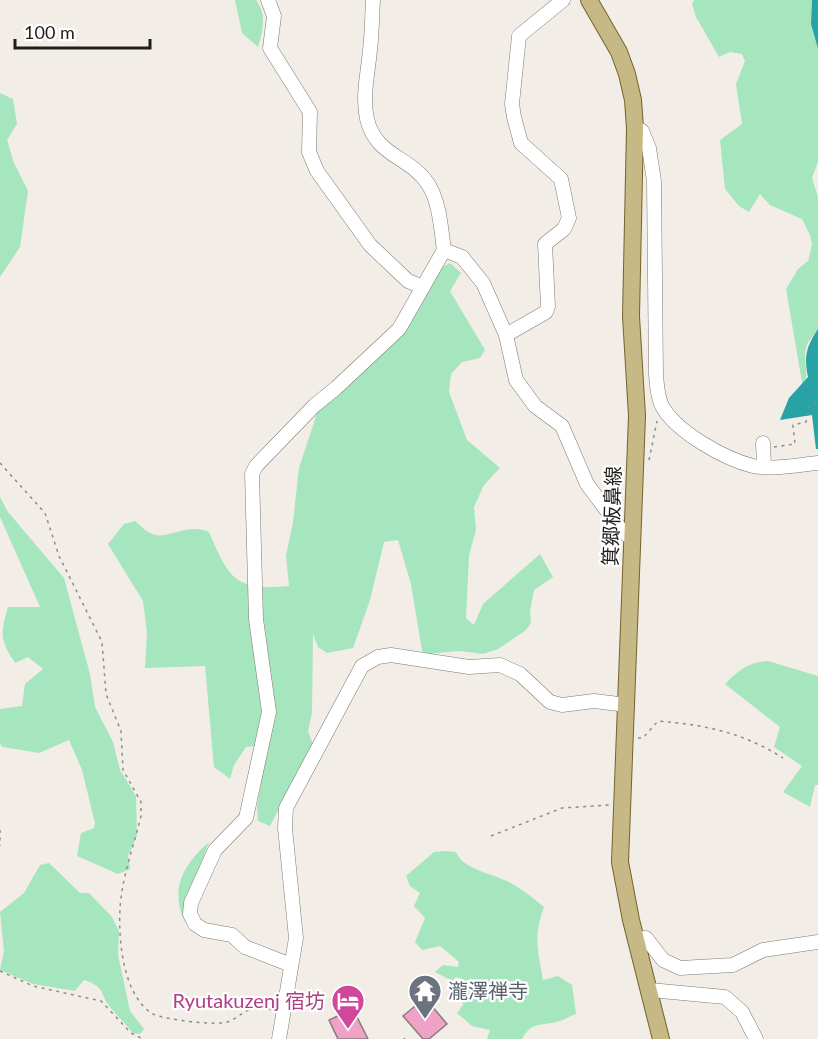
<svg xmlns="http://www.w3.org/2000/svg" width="818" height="1039" viewBox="0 0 818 1039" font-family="Lato,'Noto Sans JP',sans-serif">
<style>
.green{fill:#a6e6bf}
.water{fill:#28a2a4}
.building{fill:#f0a2c6;stroke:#847c7f;stroke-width:1.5}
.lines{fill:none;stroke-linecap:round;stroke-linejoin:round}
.minor-casing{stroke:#7e7973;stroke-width:15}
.major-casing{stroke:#74642b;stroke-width:18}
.path{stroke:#8f8b86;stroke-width:1.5;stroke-dasharray:3 4.5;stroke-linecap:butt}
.minor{stroke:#fff;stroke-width:14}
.major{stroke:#c7b985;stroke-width:16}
.labels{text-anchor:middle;stroke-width:4.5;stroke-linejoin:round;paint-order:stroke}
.street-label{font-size:20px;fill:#201e1b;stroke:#fff}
.worship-label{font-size:20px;fill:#5b616d;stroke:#fff;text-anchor:start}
.hotel-label{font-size:20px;fill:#b23c85;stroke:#fff;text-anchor:end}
</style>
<rect width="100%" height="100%" fill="#f2ede6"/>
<!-- green -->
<g class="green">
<path d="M 235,0 L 256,0 C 267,14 263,31 258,47 L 242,33 Z"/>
<path d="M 694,0 L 812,0 L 811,24 L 818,49 L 818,162 L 812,178 L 818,197 L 818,329 C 815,334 809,339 807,345 C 801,360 811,373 803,388 L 786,289 L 798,269 L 808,261 L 812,245 L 810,235 L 802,219 L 770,205 L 760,194 L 749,212 L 739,206 L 725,189 L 720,140 L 742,124 L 736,84 L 745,61 L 742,54 L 730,52 L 719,57 L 696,17 L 692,4 Z"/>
<path d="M 0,93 L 13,99 L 17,124 L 7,140 L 14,163 L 28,191 L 20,247 L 0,277 Z"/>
<path d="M 450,263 L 461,273 L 450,291 L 485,350 L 480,358 L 462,362 L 451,374 L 449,392 L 467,440 L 500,468 L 484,485 L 474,507 L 476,530 L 469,555 L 466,618 L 474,625 L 483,604 L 540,554 L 553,577 L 534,590 L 530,611 L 531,623 L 525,631 L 498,649 L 483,654 L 459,651 L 426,654 L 422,651 L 411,584 L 398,540 L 384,542 L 370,600 L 353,648 L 327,653 L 318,647 L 313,634 L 312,713 L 308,731 L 313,744 L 270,826 L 258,821 L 257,807 L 267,745 L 246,747 L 234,765 L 230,779 L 214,767 L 205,666 L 145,668 L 147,633 L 143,601 L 108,544 L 124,524 L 135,521 C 140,525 145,531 150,533 C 166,542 185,522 209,532 C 229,579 235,591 289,586 L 286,556 L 293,522 L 299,468 L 318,410 L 426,294 L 442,267 Z"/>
<path d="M 0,497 L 8,512 L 64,578 L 90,674 L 95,707 L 113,742 L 120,770 L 136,796 L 137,836 L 128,856 L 130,869 L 118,874 L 77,856 L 81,833 L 94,828 L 95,823 L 82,770 L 69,740 L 39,753 L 3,747 L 0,744 L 0,709 L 22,706 L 25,684 L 43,669 L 28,657 L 15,663 C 0,640 0,634 8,607 L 40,607 L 0,517 Z"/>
<path d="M 768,661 L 818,676 L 818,785 L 815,785 L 810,807 L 783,792 L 802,766 L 774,747 L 780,727 L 725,684 C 738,671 748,662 768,661 Z"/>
<path d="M 209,842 L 187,903 L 185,922 C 169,888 184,864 209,842 Z"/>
<path d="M 446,851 L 456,852 C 463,870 494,874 509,882 C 522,889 533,898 544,907 C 533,937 538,950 543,980 L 558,976 L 572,985 L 576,1014 C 570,1016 563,1021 556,1022 C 540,1026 531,1022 522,1039 L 487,1039 L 490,1030 L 472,1026 L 457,1013 L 463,1005 L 460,988 L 462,979 L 456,977 L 452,981 L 435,972 L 443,965 L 458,967 L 459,962 L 440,946 L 422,950 L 415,942 L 425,918 L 414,906 L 420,893 L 410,886 L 406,876 L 434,852 Z"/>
<path d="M 49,863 L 80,893 L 89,893 L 112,917 L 119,931 L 118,955 L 130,1011 L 144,1029 L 140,1034 L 133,1033 C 126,1024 117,1016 110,1007 C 99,993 106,987 84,980 L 75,991 L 33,984 L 0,970 L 4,951 L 0,912 L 24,893 L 40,865 Z"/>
</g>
<!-- water -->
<g class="water">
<path d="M 812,0 L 818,0 L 818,49 L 811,24 Z"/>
<path d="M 818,329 L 818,449 L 816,449 L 812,415 L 780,420 L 789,398 L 808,377 C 804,356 806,347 818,329 Z"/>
</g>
<!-- building -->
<g class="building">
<path d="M 425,998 L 447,1024 L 429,1039 L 423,1039 L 403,1016 Z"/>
<path d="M 353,1009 L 368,1039 L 338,1039 L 329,1020 Z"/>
</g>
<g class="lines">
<!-- minor casing -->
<g class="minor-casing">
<g id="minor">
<path d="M 268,0 L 274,16 L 270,48 L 310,112 L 309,152 L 317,171 L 370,245 L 408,281 L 423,287"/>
<path d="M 373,0 C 372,17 372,34 370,50 C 368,73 362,96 367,119 C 376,157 410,156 428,184 C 440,202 441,230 444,250"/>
<path d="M 635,128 L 642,131 L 649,148 L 654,181 L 656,374 C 657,385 657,396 662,406 C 676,432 725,459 753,466 C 773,470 798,465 818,463"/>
<path d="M 506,335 L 546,312 L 548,306 L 545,244 L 564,229 L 569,218 L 561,179 L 521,143 L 514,117 L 512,104 L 519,36 L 563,0"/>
<path d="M 763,443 L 764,466"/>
<path d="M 636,939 L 646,938 L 663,960 L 680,968 L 733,965 L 763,950 L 818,942"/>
<path d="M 291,965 L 245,947 L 232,935 L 204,930 L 195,924 L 190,914 L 191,903 L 215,850 L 246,818 L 269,712 L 256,619 L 252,474 L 256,466 L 315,405 L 336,388 L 399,329 L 444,250 L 462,257 L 483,283 L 506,335 L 516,380 L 535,406 L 562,426 L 587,484 L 622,531 L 632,539"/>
<path d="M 650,990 L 725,997 L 742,1012 L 756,1039"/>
<path d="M 279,1039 L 296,938 L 285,828 L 286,808 L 362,666 L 378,657 L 391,655 L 469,667 L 500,665 L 520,674 L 550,702 L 562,705 L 594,701 L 627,705"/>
</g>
</g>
<!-- major casing -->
<g class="major-casing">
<path id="major" d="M 589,0 L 619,52 L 627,74 L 633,100 L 635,128 L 631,316 L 637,416 L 620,862 L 631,920 L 661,1039"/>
</g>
<!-- path -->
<g class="path">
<path d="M 774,447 L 795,444 L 793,425 L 806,422 L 810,404 L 818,403"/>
<path d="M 649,460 L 657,421"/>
<path d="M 0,463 L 45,513 L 59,556 L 102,642 L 106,694 L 121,731 L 123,770 L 141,802 L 141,816 C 135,841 126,866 122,891 C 116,925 120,995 153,1014 C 166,1020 207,1024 221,1023 C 241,1022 242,1002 272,1010"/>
<path d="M 638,738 L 643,738 L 658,721 C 705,725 742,732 783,758"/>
<path d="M 0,830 L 0,846"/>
<path d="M 491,836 L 562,808 L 609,805"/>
<path d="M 0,971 L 33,986 L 101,1001 L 131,1033 L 143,1039"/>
<path d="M 404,1039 L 405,1038"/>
</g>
<!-- minor -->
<use href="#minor" class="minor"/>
<!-- major -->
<use href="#major" class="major"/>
</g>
<!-- icons -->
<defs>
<g id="temple-pin" transform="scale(1.725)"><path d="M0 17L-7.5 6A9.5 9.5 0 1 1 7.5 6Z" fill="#6b7280" stroke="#fff"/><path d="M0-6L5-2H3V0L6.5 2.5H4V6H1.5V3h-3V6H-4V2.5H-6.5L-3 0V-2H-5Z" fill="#fff"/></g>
<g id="hotel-pin" transform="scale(1.725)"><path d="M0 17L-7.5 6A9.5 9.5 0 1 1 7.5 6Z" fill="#d1479c" stroke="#fff"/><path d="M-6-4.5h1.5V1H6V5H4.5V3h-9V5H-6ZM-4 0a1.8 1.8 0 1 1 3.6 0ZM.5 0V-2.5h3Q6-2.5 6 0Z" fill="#fff"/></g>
</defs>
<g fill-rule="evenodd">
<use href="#temple-pin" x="425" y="991"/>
<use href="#hotel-pin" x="348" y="1001"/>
</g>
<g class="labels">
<!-- street labels -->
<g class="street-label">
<text transform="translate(612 516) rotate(-88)" y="7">箕郷板鼻線</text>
</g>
<!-- worship labels -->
<g class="worship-label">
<text x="448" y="998">瀧澤禅寺</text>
</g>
<!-- hotel labels -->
<g class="hotel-label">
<text x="325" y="1008">Ryutakuzenj 宿坊</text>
</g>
</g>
<!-- scale -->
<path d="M15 39v9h135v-9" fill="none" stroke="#201e1b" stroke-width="3"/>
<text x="24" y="39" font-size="18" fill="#201e1b" stroke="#ffffff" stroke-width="4.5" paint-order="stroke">100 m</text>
</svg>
